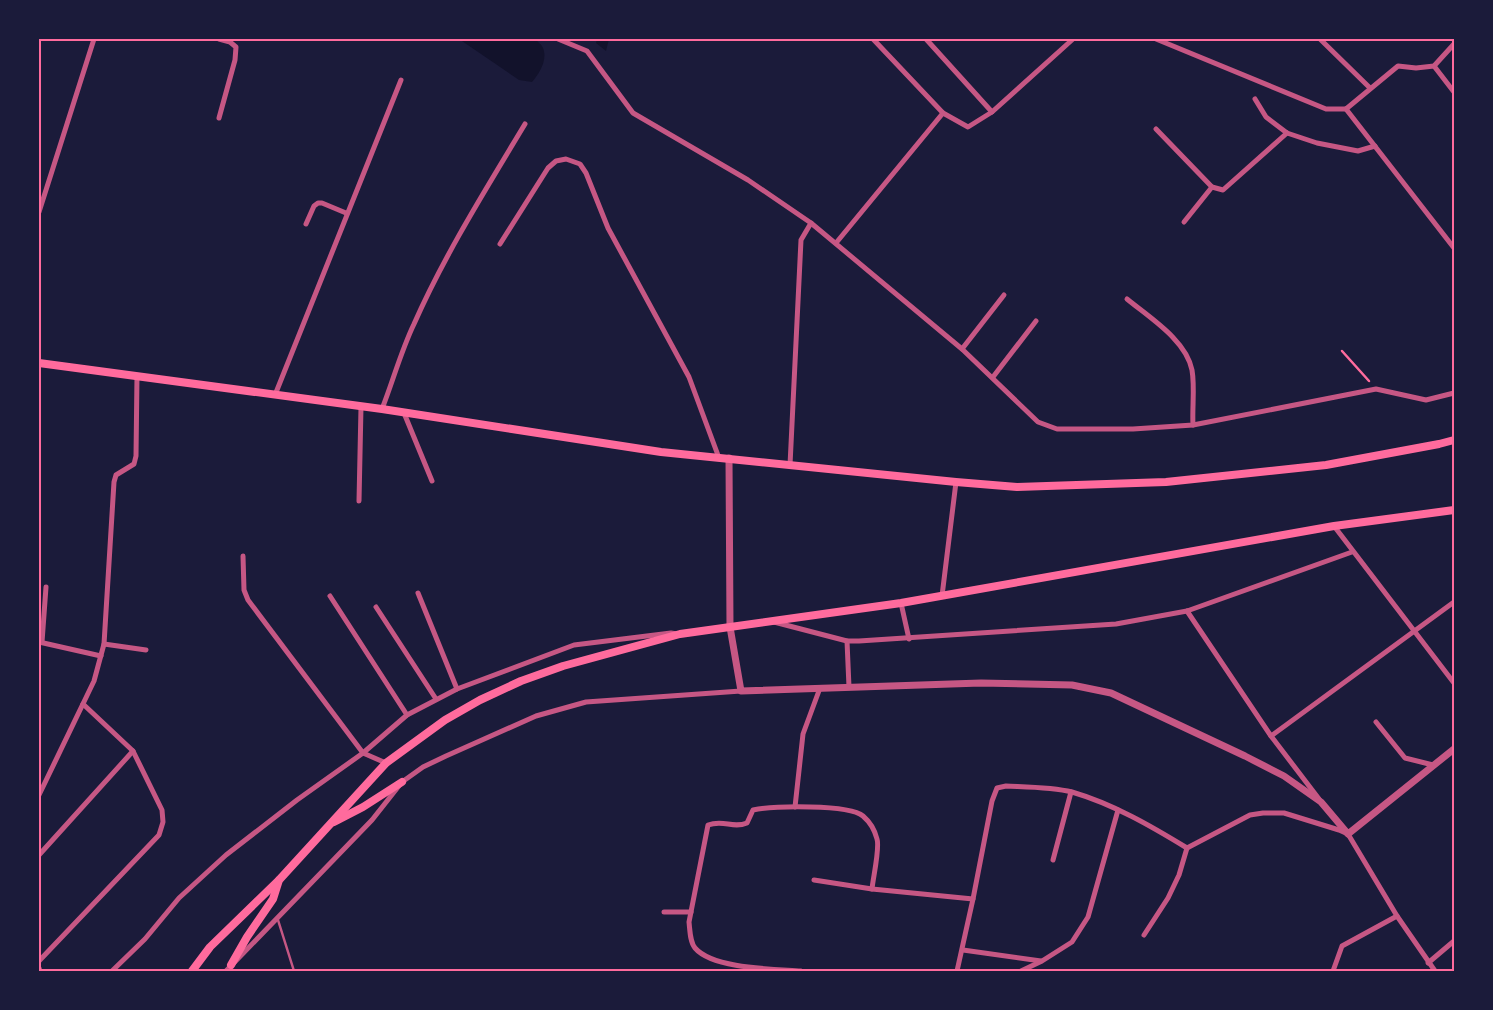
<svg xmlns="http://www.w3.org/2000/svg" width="1493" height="1010" viewBox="0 0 1493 1010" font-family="Figtree,sans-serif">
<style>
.water{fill:#12122b}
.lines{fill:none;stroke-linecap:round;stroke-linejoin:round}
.path{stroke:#ff6b9d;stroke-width:2.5}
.service{stroke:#c65784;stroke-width:2.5}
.minor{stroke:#c65784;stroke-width:5}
.tertiary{stroke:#c65784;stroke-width:7}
.secondary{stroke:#ff6b9d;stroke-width:8}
.neatline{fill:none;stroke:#ff6b9d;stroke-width:2}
</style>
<rect width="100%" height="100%" fill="#1b1b3a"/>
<!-- water -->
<g class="water">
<path d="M 459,39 L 535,39 C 537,41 542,45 543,48 C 548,60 539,74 532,82 L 519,80 Z"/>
<path d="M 597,39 L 609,39 L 606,51 L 596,43 Z"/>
</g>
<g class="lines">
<!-- path -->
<path class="path" d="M 1342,351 L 1369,381"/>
<!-- service -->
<path class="service" d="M 278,920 L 294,971"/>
<!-- minor -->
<g class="minor">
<path d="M 219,39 L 230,42 L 236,47 L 235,60 L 219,118"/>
<path d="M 558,39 L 587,51 L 633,113 L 748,180 L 811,223 L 962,349 L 1038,422 L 1057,429 L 1133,429 L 1193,425 L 1376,389 L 1426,400 L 1454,393"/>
<path d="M 873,39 L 943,113 L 968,127 L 992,112 L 1073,39"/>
<path d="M 926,39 L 992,112"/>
<path d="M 1156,39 L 1326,109 L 1346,109"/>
<path d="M 1320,39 L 1370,88"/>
<path d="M 1434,66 L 1454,92"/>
<path d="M 1255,99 L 1266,117 L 1287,133 L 1317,143 L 1358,151 L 1375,146"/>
<path d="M 1346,109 L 1454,248"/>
<path d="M 1346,109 L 1398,66 L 1416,68 L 1434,66 L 1454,44"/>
<path d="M 1156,129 L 1212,187 L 1223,190 L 1287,133"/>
<path d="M 39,212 L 94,39"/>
<path d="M 1184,222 L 1212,187"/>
<path d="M 306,224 L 314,206 L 318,203 L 322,203 L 346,213"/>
<path d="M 836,243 L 943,113"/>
<path d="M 500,244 L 548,168 L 556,161 L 566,159 L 580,164 L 586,173 L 608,228 L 689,377 L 719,458"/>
<path d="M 1127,299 C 1150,318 1186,340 1192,370 C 1195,387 1192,408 1193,425"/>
<path d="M 962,349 L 1004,295"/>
<path d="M 993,377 L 1036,321"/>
<path d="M 275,395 L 401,80"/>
<path d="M 382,409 C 393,381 401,351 414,324 C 445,254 486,189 525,124"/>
<path d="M 404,413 L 432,481"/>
<path d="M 790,465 L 801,240 L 811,223"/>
<path d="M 359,501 L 361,407"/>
<path d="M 1334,526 L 1454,683"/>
<path d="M 243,556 L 244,590 L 248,600 L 363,753 L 386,763"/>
<path d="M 418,593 L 457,689"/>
<path d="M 330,596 L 407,715"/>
<path d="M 942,596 L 956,482"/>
<path d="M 901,603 L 909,639"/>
<path d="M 376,607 L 436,699"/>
<path d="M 1187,611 L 1271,736 L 1319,799"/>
<path d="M 774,622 L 847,641 L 859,641 L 1116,624 L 1187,611 L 1352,552"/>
<path d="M 847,641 L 849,687"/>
<path d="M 39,642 L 101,656"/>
<path d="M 42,642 L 46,587"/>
<path d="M 104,644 L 146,650"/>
<path d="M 1376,722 L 1405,758 L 1433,765"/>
<path d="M 1271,736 L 1454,602"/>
<path d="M 39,795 L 94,681 L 104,644 L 114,482 L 116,475 L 134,464 L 136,456 L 137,376"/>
<path d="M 795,807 L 803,734 L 820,688"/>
<path d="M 39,855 L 133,751"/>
<path d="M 1053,860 L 1071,792"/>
<path d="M 814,880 L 872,889 L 973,899"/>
<path d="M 664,912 L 691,912"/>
<path d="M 1144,935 L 1168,898 L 1179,875 L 1187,848"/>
<path d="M 963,950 L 1041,961"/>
<path d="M 39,961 L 159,835 L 163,822 L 162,810 L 133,751 L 83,704"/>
<path d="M 1428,963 L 1454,941"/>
<path d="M 39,968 L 40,971"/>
<path d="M 112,971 L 145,939 L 179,898 L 226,855 L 297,800 L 363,753 L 407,715 L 457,689 L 574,645 L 671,633 L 677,634"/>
<path d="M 226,971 L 372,820 L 402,782 L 423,767 L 446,756 L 536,716 L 586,702 L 741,691"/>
<path d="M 801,971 C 774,969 713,969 695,948 C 690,942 690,931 689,922 L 708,825 C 724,819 732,829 747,823 L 753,810 C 773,806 849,804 863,816 C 870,822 875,831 877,839 C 880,848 873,878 872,889"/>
<path d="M 957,971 L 973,899 L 992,801 L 997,788 L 1006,786 C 1028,787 1052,787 1072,792 C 1113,804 1151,826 1187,848 L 1250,815 L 1263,813 L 1284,813 L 1339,830 L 1348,834 L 1397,916 L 1435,971"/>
<path d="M 1021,971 L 1042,961 L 1072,942 L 1088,917 L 1118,810"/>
<path d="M 1333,971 L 1342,946 L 1397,916"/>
</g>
<!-- tertiary -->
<path class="tertiary" d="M 729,458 L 730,627 L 741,691 L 981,683 L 1072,685 L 1111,693 L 1245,756 L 1284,776 L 1321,802 L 1348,834 L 1454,749"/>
<!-- secondary -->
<g class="secondary">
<path d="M 39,363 L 382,409 L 661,452 L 956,482 L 1017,487 L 1166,482 L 1326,465 L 1439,444 L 1454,440"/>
<path d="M 334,822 L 363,807 L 402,782"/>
<path d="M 231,965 L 247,937 L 273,899 L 279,880"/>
<path d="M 192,971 L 210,947 L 280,879 L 386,763 L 445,720 L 480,700 L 521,681 L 563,666 L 680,634 L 901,603 L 1334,526 L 1454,510"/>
</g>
</g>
<!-- border -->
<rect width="1493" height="1010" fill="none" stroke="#1b1b3a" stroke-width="80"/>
<rect x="40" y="40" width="1413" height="930" class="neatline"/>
</svg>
